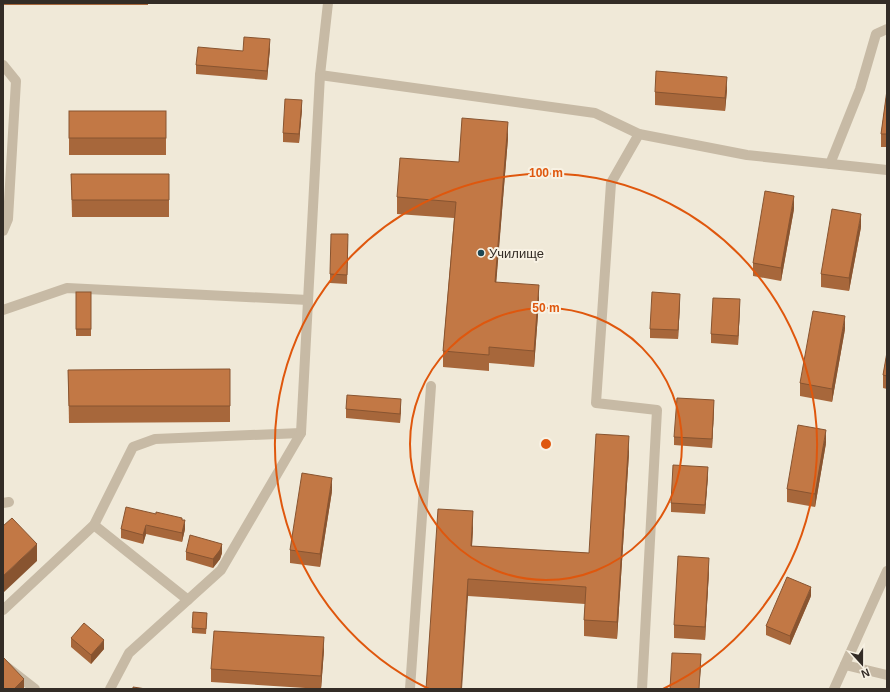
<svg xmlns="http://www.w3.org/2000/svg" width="890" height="692" viewBox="0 0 890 692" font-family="Helvetica,sans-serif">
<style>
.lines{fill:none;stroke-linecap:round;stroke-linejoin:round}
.lane{stroke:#c7baa5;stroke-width:10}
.street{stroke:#c7baa5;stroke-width:10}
.wall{fill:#a7673b}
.shaded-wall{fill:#885430}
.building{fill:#c27845;stroke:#885430}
.ring{fill:none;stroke:#df570d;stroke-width:2}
.poi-dot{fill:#1d4653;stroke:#f8f2e4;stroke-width:1.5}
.labels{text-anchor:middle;stroke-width:4;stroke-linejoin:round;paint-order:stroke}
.poi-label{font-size:13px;fill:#332c26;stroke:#f8f2e4;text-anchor:start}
.centre{fill:#df570d;stroke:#f8f2e4;stroke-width:2}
.ring-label{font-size:12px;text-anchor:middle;font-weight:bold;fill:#df570d;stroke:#f8f2e4;stroke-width:4;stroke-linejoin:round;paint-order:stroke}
</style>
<rect width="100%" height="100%" fill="#f0e9d8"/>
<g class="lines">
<!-- lane -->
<g class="lane">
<path d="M 3,65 L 16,81 L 8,219 L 3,231"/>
<path d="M 639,134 L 611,183 L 596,403 L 657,410 L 642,689"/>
<path d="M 830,164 L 860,89 L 876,34 L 887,29"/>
<path d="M 3,310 L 67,288 L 308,300"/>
<path d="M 3,503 L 9,502"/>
<path d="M 94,525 L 188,600"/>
<path d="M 3,610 L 94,525 L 133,447 L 155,439 L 301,433"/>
<path d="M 3,664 L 35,689"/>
<path d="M 845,665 L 887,675"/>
<path d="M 410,689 L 431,386"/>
</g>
<!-- street -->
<g class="street">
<path d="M 320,75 L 595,113 L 639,134 L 747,155 L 887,170"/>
<path d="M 110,689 L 129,653 L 221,570 L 301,433 L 320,75 L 328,3"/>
<path d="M 834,689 L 887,571"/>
</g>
</g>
<!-- wall -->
<g class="wall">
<rect x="3" y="3" width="145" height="2"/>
<path d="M 270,48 L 267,80 L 196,74 L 196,65 Z"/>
<path d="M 727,90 L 725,111 L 655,105 L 655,92 Z"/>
<path d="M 887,90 L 887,147 L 881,147 L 881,134 Z"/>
<path d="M 302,109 L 299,143 L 283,142 L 283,133 Z"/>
<rect x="69" y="111" width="97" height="44"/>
<path d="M 508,138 L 496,282 L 539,301 L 534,367 L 489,363 L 489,371 L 443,367 L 443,351 L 454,218 L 397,214 L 397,197 L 459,162 Z"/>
<path d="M 71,174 L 169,174 L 169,217 L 72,217 Z"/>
<path d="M 794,209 L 781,281 L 753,276 L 753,263 Z"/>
<path d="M 861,227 L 849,291 L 821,287 L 821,274 Z"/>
<path d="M 348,243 L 347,284 L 330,283 L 330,274 Z"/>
<rect x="76" y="292" width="15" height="44"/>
<path d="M 680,303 L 678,339 L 650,338 L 650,329 Z"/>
<path d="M 740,308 L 738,345 L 711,343 L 711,334 Z"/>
<path d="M 845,329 L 832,402 L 800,396 L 800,383 Z"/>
<path d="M 887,352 L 887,389 L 883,388 L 883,375 Z"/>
<path d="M 230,369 L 230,422 L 69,423 L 68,370 Z"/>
<path d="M 401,408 L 400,423 L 346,418 L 346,409 Z"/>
<path d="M 714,409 L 712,448 L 674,445 L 674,437 Z"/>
<path d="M 826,443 L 815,507 L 787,502 L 787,489 Z"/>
<path d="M 629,453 L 617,639 L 584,636 L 584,620 L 585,604 L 468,596 L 426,689 L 473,528 L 472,546 L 589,553 Z"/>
<path d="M 708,476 L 705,514 L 671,512 L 671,503 Z"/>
<path d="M 332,491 L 320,567 L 290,563 L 290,550 Z"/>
<path d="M 182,520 L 185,529 L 182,542 L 146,534 L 143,544 L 121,538 L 121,529 Z"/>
<path d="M 186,552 L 222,553 L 220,559 L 213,568 L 186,560 Z"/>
<path d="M 709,571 L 705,640 L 674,638 L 674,625 Z"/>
<path d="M 811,596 L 790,645 L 766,635 L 766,626 Z"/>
<path d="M 207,618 L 206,634 L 192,633 L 192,628 Z"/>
<path d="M 71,638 L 104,649 L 91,664 L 71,647 Z"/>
<path d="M 324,650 L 321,689 L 211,682 L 211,669 Z"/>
</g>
<!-- shaded-wall -->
<g class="shaded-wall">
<path d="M 270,39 L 270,48 L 267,80 L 267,71 Z"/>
<path d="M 727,77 L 727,90 L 725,111 L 725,98 Z"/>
<path d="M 302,100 L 302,109 L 299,143 L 299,134 Z"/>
<path d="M 508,122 L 508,138 L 495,298 L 495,282 Z"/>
<path d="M 794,196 L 794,209 L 781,281 L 781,268 Z"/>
<path d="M 861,214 L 861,227 L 849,291 L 849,278 Z"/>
<path d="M 539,285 L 539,301 L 534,367 L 534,351 Z"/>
<path d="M 680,294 L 680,303 L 678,339 L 678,330 Z"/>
<path d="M 740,299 L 740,308 L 738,345 L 738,336 Z"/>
<path d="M 845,316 L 845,329 L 832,402 L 832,389 Z"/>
<path d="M 401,399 L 401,408 L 400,423 L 400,414 Z"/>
<path d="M 714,400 L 714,409 L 712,448 L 712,439 Z"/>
<path d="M 826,430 L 826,443 L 815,507 L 815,494 Z"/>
<path d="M 629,436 L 629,453 L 617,639 L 617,622 Z"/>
<path d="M 708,467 L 708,476 L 705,514 L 705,505 Z"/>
<path d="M 332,478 L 332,491 L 320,567 L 320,554 Z"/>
<path d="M 473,511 L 473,528 L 471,562 L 471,546 Z"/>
<path d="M 185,520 L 185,529 L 182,542 L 182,533 Z"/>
<path d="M 146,525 L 146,534 L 143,544 L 143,535 Z"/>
<path d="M 37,544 L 37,561 L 3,593 L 3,576 Z"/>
<path d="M 222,544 L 222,553 L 220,559 L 213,568 L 213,559 Z"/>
<path d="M 709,558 L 709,571 L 705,640 L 705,627 Z"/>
<path d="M 468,579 L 468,596 L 462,689 L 461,689 Z"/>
<path d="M 811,587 L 811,596 L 790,645 L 790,636 Z"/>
<path d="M 324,637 L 324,650 L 321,689 L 321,676 Z"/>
<path d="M 104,640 L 104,649 L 91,664 L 91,655 Z"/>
<path d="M 701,654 L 701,667 L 699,689 Z"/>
<path d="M 24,679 L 24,689 L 14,689 Z"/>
</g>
<!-- building -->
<g class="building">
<path d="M 244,37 L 270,39 L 267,71 L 196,65 L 198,47 L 243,51 Z"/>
<path d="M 656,71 L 727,77 L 725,98 L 655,92 Z"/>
<path d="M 887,90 L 887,134 L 881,134 Z"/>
<path d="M 285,99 L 302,100 L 299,134 L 283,133 Z"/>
<rect x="69" y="111" width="97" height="27"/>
<path d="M 462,118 L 508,122 L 495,282 L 539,285 L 534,351 L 489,347 L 489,355 L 443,351 L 456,202 L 397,197 L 400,158 L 459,162 Z"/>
<path d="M 71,174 L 169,174 L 169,200 L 72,200 Z"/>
<path d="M 765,191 L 794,196 L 781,268 L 753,263 Z"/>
<path d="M 832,209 L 861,214 L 849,278 L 821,274 Z"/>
<path d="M 331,234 L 348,234 L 347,275 L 330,274 Z"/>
<rect x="76" y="292" width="15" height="37"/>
<path d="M 652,292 L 680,294 L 678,330 L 650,329 Z"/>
<path d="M 713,298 L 740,299 L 738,336 L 711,334 Z"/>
<path d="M 813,311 L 845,316 L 832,389 L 800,383 Z"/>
<path d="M 887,352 L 887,376 L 883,375 Z"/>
<path d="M 230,369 L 230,406 L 69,406 L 68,370 Z"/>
<path d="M 347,395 L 401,399 L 400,414 L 346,409 Z"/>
<path d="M 677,398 L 714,400 L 712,439 L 674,437 Z"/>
<path d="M 798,425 L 826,430 L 815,494 L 787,489 Z"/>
<path d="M 596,434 L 629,436 L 617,622 L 584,620 L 586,587 L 468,579 L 461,689 L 426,689 L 438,509 L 473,511 L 471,546 L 589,553 Z"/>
<path d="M 673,465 L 708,467 L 705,505 L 671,503 Z"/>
<path d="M 302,473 L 332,478 L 320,554 L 290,550 Z"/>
<path d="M 126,507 L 156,514 L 156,512 L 182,518 L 182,520 L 185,520 L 182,533 L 146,525 L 143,535 L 121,529 Z"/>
<path d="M 12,518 L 37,544 L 3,576 L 3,526 Z"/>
<path d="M 190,535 L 222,544 L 220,550 L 213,559 L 186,552 Z"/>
<path d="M 678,556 L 709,558 L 705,627 L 674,625 Z"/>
<path d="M 787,577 L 811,587 L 790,636 L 766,626 Z"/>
<path d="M 193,612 L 207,613 L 206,629 L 192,628 Z"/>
<path d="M 84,623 L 104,640 L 91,655 L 71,638 Z"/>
<path d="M 214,631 L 324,637 L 321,676 L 211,669 Z"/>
<path d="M 672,653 L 701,654 L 699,689 L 670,689 Z"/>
<path d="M 3,657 L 24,679 L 14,689 L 3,689 Z"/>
<path d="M 133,687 L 146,689 L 133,689 Z"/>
</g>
<!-- distance rings -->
<g class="ring">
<circle cx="546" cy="444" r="136"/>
<path d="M429 689A271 271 0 1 1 663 689"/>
</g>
<!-- markers -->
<circle class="poi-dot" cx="481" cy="253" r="4"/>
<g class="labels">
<!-- poi labels -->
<g class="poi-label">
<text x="489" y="258">Училище</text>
</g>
</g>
<circle cx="546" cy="444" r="6" class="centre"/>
<g class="ring-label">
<text x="546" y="177">100 m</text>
<text x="546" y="312">50 m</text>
</g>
<!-- border -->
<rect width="890" height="692" fill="none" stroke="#332c26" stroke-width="8"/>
<!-- north arrow -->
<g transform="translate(862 664) rotate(159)" stroke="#f8f2e4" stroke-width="3" paint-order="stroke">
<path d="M0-3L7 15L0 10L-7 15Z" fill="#332c26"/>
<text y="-6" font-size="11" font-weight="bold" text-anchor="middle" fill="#332c26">N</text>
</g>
</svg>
